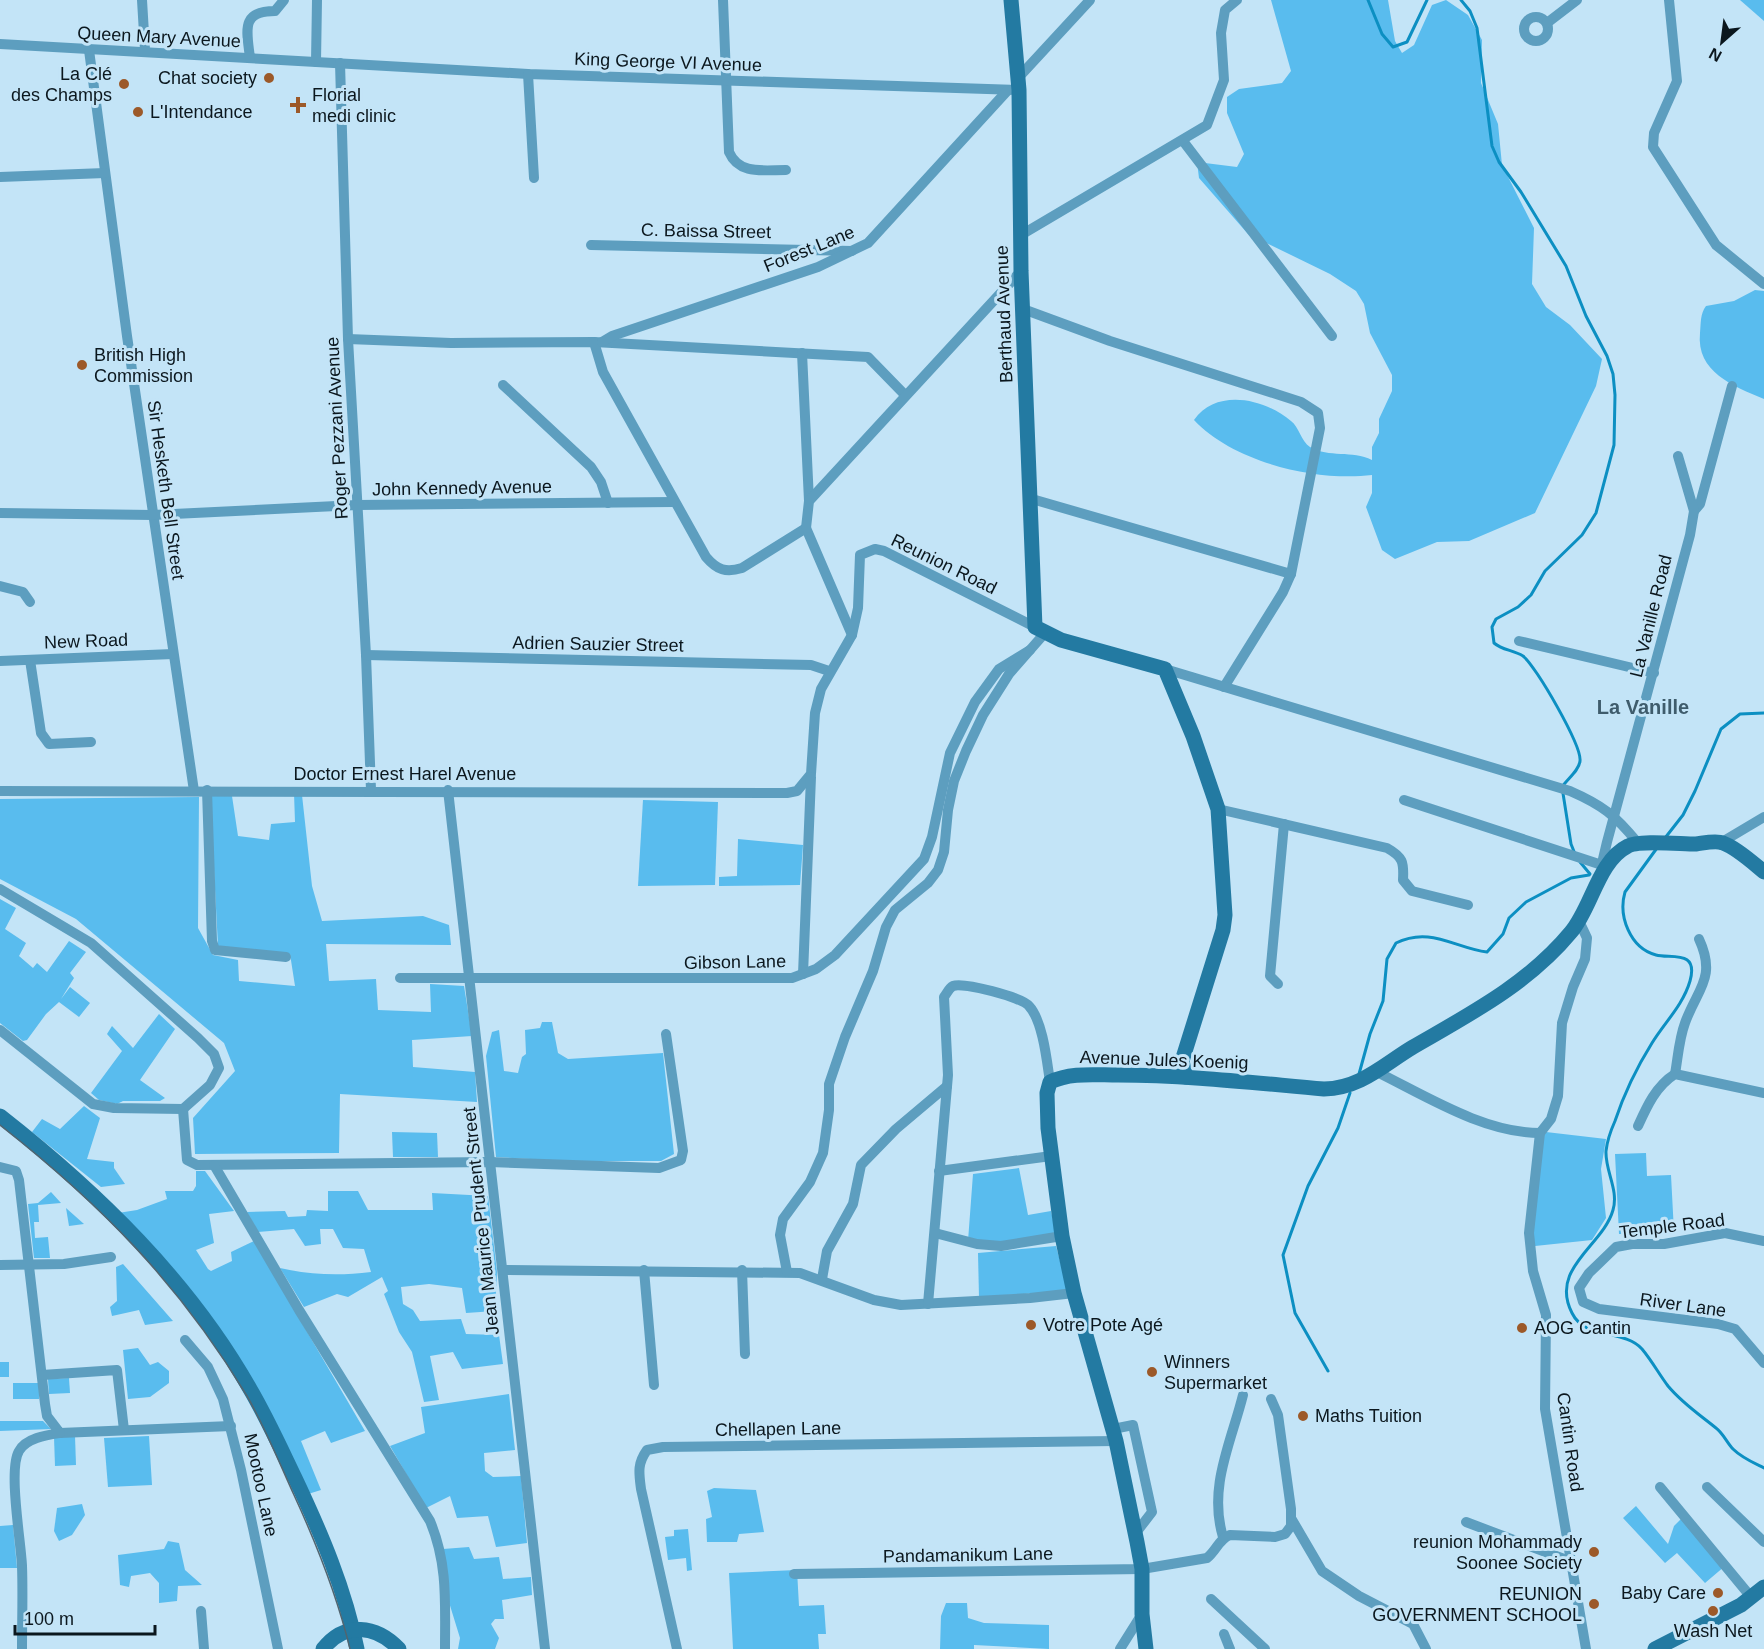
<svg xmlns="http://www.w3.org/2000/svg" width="1764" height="1649" viewBox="0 0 1764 1649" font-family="Helvetica,sans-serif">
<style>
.green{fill:#59bcee}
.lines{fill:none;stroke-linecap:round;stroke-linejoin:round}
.stream{stroke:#0c8fc2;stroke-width:3}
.street{stroke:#5d9ebf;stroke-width:10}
.secondary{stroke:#237aa2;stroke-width:15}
.tram{stroke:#516570;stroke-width:1.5}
.poi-dot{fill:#9c5929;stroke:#c3e4f7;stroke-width:2}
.labels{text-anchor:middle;stroke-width:6;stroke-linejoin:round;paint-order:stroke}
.street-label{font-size:18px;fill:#0b171e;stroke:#c3e4f7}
.poi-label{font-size:18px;fill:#0b171e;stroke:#c3e4f7;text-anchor:start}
.neighbourhood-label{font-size:20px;font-weight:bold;fill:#3f5c6c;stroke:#c3e4f7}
</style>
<rect width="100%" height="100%" fill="#c3e4f7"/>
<!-- green -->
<g class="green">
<path d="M 1271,0 L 1388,0 L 1395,41 L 1402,53 L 1414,45 L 1432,5 L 1446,0 L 1468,15 L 1482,40 L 1481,83 L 1498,124 L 1502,165 L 1534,228 L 1532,284 L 1546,307 L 1570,325 L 1602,359 L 1596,386 L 1535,513 L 1469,541 L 1437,542 L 1395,559 L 1382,550 L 1366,507 L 1372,493 L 1372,475 C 1316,482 1233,462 1194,420 C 1216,388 1264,398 1291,421 C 1299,427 1301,441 1310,447 C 1329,458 1352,450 1372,460 L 1372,447 L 1379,433 L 1379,419 L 1392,391 L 1392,375 L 1370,333 L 1364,304 L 1356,291 L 1330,274 L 1248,234 L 1199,178 L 1197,162 L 1237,167 L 1244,154 L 1227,113 L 1227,97 L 1239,89 L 1282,83 L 1291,71 Z"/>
<path d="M 1740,0 L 1764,0 L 1764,21 Z"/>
<path d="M 1755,290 L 1764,291 L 1764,399 C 1733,386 1696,372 1700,333 C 1701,323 1700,314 1706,306 L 1734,301 Z"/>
<path d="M 294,793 L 302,795 L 312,886 L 322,921 L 423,916 L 449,925 L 451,945 L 326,944 L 329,981 L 376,979 L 378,1010 L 431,1012 L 430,984 L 464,986 L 472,1036 L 412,1040 L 413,1067 L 475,1072 L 477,1102 L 340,1094 L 339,1153 L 195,1154 L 193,1118 L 235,1071 L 224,1043 L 76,919 L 0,879 L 0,799 L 199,797 L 198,928 L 213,955 L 238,960 L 239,981 L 295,986 L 290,954 L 218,946 L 210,794 L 232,796 L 238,836 L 269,840 L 271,824 L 295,822 Z"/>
<path d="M 643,800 L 718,802 L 715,885 L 638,886 Z"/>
<path d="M 738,839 L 803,845 L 800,885 L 719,886 L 719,877 L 737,876 Z"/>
<path d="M 0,899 L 16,908 L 5,929 L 26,943 L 19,956 L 33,968 L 37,963 L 47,972 L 69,941 L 86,952 L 70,973 L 74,978 L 61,999 L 70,987 L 90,1003 L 79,1017 L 59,1002 L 46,1014 L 27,1040 L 23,1041 L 0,1023 Z"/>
<path d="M 159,1014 L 175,1029 L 140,1080 L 165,1098 L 160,1101 L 123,1101 L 117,1104 L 99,1100 L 91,1093 L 122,1051 L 107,1034 L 112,1026 L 133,1048 Z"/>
<path d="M 542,1022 L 552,1022 L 558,1053 L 568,1059 L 663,1053 L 674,1154 L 661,1161 L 566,1161 L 496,1157 L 486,1056 L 492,1032 L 499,1030 L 504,1071 L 518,1073 L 522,1057 L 526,1054 L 525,1030 L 540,1028 Z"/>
<path d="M 84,1106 L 100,1118 L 87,1159 L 114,1162 L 114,1168 L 125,1184 L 101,1187 L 32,1132 L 42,1119 L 60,1129 Z"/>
<path d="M 392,1132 L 437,1133 L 438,1157 L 393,1157 Z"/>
<path d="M 1546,1132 L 1606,1139 L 1601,1169 L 1606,1218 L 1592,1240 L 1535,1246 L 1532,1233 L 1540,1143 Z"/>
<path d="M 1646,1153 L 1647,1176 L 1671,1175 L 1674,1232 L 1619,1234 L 1615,1154 Z"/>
<path d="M 1019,1168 L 1028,1215 L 1051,1211 L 1056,1234 L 998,1244 L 968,1241 L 973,1174 Z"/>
<path d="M 196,1171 L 205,1171 L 234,1211 L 209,1214 L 214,1243 L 196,1250 L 208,1269 L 211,1271 L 232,1261 L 231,1252 L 254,1241 L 365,1431 L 331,1443 L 325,1431 L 301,1441 L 321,1490 L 308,1494 L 261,1402 L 118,1213 L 137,1210 L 167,1199 L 165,1191 L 193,1191 L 196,1186 Z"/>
<path d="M 328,1191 L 358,1191 L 368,1210 L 433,1210 L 432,1193 L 488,1196 L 497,1272 L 495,1311 L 466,1313 L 462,1288 L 429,1284 L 401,1287 L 403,1304 L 413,1310 L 420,1321 L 461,1319 L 466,1334 L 499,1335 L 503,1364 L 462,1369 L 453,1352 L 430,1356 L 439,1400 L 424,1402 L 412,1352 L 399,1332 L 384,1294 L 388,1291 L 382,1277 L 348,1297 L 337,1294 L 304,1307 L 280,1268 C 311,1275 339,1276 371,1272 L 364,1249 L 343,1248 L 333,1229 L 320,1229 L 321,1244 L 305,1246 L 294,1229 L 258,1232 L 247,1212 L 285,1211 L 288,1217 L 306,1216 L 307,1210 L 328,1211 Z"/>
<path d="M 51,1192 L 61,1203 L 38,1205 L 39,1222 L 34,1222 L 35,1238 L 48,1237 L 50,1258 L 34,1258 L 28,1204 L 38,1203 Z"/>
<path d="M 66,1208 L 84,1224 L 69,1226 Z"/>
<path d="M 1056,1246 L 1068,1291 L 979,1297 L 978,1253 Z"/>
<path d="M 123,1264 L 173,1321 L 145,1325 L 139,1310 L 112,1316 L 110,1307 L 117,1301 L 116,1267 Z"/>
<path d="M 138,1348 L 150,1365 L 158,1362 L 169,1371 L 169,1383 L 150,1397 L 128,1399 L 123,1350 Z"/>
<rect x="0" y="1362" width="9" height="15"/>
<path d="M 69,1378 L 70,1393 L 49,1394 L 48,1379 Z"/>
<rect x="13" y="1383" width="26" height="16"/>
<path d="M 509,1394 L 515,1450 L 484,1453 L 485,1471 L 493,1477 L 521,1476 L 527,1543 L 496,1547 L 488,1516 L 457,1518 L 450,1496 L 426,1508 L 390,1446 L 425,1433 L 421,1407 Z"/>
<path d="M 0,1421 L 43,1421 L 51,1429 L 0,1431 Z"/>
<path d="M 75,1436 L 76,1465 L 55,1466 L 54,1437 Z"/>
<path d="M 149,1436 L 152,1485 L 108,1487 L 104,1438 Z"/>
<path d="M 714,1488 L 756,1490 L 764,1532 L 739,1534 L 737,1542 L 707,1542 L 706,1519 L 712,1517 L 707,1491 Z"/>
<path d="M 82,1504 L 85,1515 L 72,1535 L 59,1541 L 54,1531 L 57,1508 Z"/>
<path d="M 1636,1506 L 1668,1544 L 1674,1526 L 1682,1518 L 1725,1566 L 1705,1583 L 1677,1553 L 1665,1563 L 1623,1518 Z"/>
<path d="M 13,1525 L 17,1568 L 0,1568 L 0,1526 Z"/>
<path d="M 688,1529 L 692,1570 L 687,1571 L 686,1558 L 668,1560 L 665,1537 L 674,1536 L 674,1530 Z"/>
<path d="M 168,1541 L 179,1543 L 185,1570 L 202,1585 L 178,1586 L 177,1601 L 159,1603 L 159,1583 L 150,1573 L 131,1576 L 129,1587 L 120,1585 L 118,1555 L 164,1549 Z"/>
<path d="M 469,1547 L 474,1559 L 499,1557 L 503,1579 L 531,1577 L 532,1595 L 502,1600 L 504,1619 L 495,1619 L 491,1624 L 499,1638 L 495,1649 L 458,1649 L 460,1638 L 448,1599 L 443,1549 Z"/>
<path d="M 797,1570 L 799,1606 L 824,1605 L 826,1634 L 818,1634 L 819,1649 L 733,1649 L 729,1573 Z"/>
<path d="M 946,1603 L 967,1603 L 968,1618 L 984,1623 L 1049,1625 L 1049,1649 L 974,1645 L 974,1649 L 940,1649 L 941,1616 Z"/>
</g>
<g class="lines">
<!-- stream -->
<g class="stream">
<path d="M 1368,0 L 1382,34 L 1393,47 L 1407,42 L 1427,0"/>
<path d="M 1461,0 L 1470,11 L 1477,28 L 1492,146 L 1499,162 L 1521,192 L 1566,266 L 1586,316 L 1607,356 L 1613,374 L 1615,395 L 1614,445 L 1596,513 L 1582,535 L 1545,571 L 1531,595 L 1518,607 L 1496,619 L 1492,627 L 1494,643 C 1502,650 1513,650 1523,656 C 1536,666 1582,746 1580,761 C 1579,771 1567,779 1562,787 L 1571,844 L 1575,854"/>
<path d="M 1665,838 L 1683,815 L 1695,791 L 1721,729 L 1740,714 L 1764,713"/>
<path d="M 1657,848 L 1625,892 C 1618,916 1630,948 1656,955 C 1670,959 1699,949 1690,981 C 1683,1005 1665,1022 1652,1043 C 1637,1067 1624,1094 1615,1121 C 1611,1130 1607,1142 1606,1151 C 1605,1171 1619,1190 1613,1210 C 1603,1246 1549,1268 1572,1313 C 1585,1340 1624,1329 1642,1349 C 1652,1361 1659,1374 1668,1386 C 1682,1403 1700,1415 1716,1428 C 1723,1433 1727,1443 1733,1449 C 1742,1458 1754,1463 1764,1468"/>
<path d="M 1580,862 L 1590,874"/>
<path d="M 1359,1074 L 1370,1034 L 1383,1001 L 1387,959 L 1396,943 C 1430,926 1455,948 1487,952 L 1503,934 L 1509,918 L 1526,902 L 1571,878 L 1589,875"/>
<path d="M 1328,1371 L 1295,1313 L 1283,1255 L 1308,1186 L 1338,1128 L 1350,1093"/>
</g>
<!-- street -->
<g class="street">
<path d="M 142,0 L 145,50"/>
<path d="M 723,0 L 729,152 C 739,175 763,170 786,170"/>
<path d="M 1669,0 L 1677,81 L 1654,133 L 1653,147 L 1716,245 L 1764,284"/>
<circle cx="1536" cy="29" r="12"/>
<path d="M 1547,23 L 1577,0"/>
<path d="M 0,44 L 528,74 L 1019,90"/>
<path d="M 89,50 L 127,336 L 194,791"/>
<path d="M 250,58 C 247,31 240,11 275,11 L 284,0"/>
<path d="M 316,62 L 317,0"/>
<path d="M 340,63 L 348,339 L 366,655 L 371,790"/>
<path d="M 528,74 L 534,178"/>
<path d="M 1018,78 L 1090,0"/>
<path d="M 1183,141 L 1332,336"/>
<path d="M 0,177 L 105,173"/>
<path d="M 1021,235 L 1207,125 L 1224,80 L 1221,33 L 1225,10 L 1237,0"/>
<path d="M 591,245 L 852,251"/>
<path d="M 1023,309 L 1110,341 L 1301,402 L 1318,413 L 1320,428 L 1291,574 L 1283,592 L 1224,687"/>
<path d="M 348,339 L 451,343 L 594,342 L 868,357 L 905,395"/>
<path d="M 594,342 L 603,372 L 706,557 C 717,570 726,573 742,568 L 806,528 L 852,635"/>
<path d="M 602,342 L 612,336 L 818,267 L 868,243 L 1008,90"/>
<path d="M 802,353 L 809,501"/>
<path d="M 503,385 L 591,467 L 601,482 L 608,503"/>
<path d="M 1032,499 L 1291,574"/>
<path d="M 1694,511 L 1700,504 L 1732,386"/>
<path d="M 0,513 L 153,515 L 357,505 L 674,502"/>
<path d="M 806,528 L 809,501 L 1021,271"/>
<path d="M 0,586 L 23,592 L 30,602"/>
<path d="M 1519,641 L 1654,673"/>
<path d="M 366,655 L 811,665 L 829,671"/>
<path d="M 30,660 L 41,733 L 49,744 L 91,742"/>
<path d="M 0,661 L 173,654"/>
<path d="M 1165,669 L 1570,791 C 1602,805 1615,815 1637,842"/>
<path d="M 207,790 L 212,941 L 215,950 L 286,957"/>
<path d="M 448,790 L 545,1649"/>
<path d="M 0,791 L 787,793 L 797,791 L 811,774 L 815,713 L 821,689 L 852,635 L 858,608 L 860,555 L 875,549 L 884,551 L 1035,627"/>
<path d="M 1404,800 L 1608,867"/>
<path d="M 1218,809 L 1387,848 C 1403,857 1404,862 1403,880 L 1412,891 L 1468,905"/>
<path d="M 1722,842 L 1764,817"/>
<path d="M 1608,867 L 1603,859 L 1607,842 L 1690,535 L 1694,511 L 1678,456"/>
<path d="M 0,889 L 91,943 L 198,1038 L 214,1054 L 219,1068 L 210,1085 L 183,1109 L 114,1108 L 93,1104 L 0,1030"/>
<path d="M 803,974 L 811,777"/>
<path d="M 400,978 L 792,978 L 816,969 L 835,955 L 924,859 L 932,837 L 950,753 L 975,702 L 999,669 L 1030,650"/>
<path d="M 1278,984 L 1270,976 L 1284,824"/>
<path d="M 1377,1072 C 1426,1096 1484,1133 1540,1133 L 1551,1119 L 1558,1096 L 1562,1023 L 1573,987 L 1585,959 L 1587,938 L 1579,921"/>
<path d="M 1675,1074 C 1678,1057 1679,1039 1685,1023 C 1697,989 1717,978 1699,939"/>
<path d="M 183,1109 L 187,1160 L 197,1165 L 490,1162 L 659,1168 L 681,1160 L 683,1151 L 666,1034"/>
<path d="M 1638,1126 C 1647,1106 1656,1086 1675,1074 L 1764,1093"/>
<path d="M 1540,1133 L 1529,1233 L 1533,1271 L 1546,1315 L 1545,1409 L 1586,1649"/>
<path d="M 214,1165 L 299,1310 L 430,1521 C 448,1564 445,1603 445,1649"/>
<path d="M 0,1167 L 16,1171 L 19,1180 L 45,1404 L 47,1416 L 60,1433 L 231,1426"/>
<path d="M 939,1171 L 1051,1156"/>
<path d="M 935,1233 L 977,1244 L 1001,1246 L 1062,1236"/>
<path d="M 1764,1241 L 1725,1233 L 1664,1244 L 1632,1244 L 1616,1247 L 1589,1273 L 1579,1288 L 1583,1302 L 1599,1309 L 1718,1324 L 1735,1329 L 1764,1363"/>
<path d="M 0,1265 L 64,1264 L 111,1257"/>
<path d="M 503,1270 L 800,1273 L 874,1300 L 901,1305 L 1030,1298 L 1074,1293"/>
<path d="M 644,1270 L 654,1385"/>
<path d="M 742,1270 L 745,1354"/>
<path d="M 787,1272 L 780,1235 L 783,1219 L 810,1182 L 823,1153 L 829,1110 L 829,1084 L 845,1037 L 873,971 L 886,927 L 895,910 L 928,883 L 938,870 L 944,852 L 948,810 L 954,781 L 966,751 L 983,715 L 1009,674 L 1044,634"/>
<path d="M 822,1279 L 827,1251 L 853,1204 L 861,1165 L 896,1129 L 947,1086"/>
<path d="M 928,1304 L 948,1075 L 944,997 C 947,993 949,988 953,986 C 963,982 1022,997 1029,1006 C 1043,1021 1047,1062 1050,1082"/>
<path d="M 185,1340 L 208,1367 L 223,1399 L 241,1470 L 278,1649"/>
<path d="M 42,1375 L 117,1370 L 124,1430"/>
<path d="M 1113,1429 L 1133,1425 L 1152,1512 L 1135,1534"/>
<path d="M 1660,1487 L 1751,1597"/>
<path d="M 1707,1487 L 1764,1542"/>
<path d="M 1291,1518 L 1322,1571 L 1359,1596 L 1413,1624 L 1426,1649"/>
<path d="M 1466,1522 L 1572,1562"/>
<path d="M 1223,1537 C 1208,1487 1231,1443 1243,1395"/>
<path d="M 794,1574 L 1142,1569 L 1207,1558 C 1216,1551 1219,1539 1230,1535 L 1275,1537 L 1285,1534 L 1291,1526 L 1291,1509 L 1278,1415 L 1271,1399"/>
<path d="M 1211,1599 L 1265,1649"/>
<path d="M 201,1611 L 204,1649"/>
<path d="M 1224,1634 L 1230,1649"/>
<path d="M 22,1649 C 22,1621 23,1593 22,1566 C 21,1542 8,1469 19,1451 C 26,1438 47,1435 60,1433"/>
<path d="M 677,1649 L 641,1489 C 639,1473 637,1464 647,1450 L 663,1447 L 1116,1441"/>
<path d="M 1120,1649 L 1142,1614"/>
</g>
<!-- secondary -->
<g class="secondary">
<path d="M 1011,0 L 1019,90 L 1021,271 L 1035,627 L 1061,640 L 1165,669 L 1193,736 L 1218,809 L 1225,915 L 1223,930 L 1182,1061 L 1186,1077"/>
<path d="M 0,1116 C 97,1192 189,1281 250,1389 C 267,1418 281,1449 295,1478 C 321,1533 345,1589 357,1649"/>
<path d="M 323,1649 C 345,1621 376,1625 399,1649"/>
<path d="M 1146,1649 L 1142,1614 L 1142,1569 L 1137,1542 L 1116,1441 L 1074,1293 L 1062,1236 L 1048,1128 L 1047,1093 L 1050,1082 C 1071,1072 1094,1075 1118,1075 C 1187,1075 1255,1083 1324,1089 C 1361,1088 1383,1065 1413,1047 C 1470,1014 1528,984 1571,932 C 1592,907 1598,861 1628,846 C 1639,840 1680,844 1696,844 C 1704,843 1716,840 1723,843 C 1737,848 1753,863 1764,872"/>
<path d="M 1655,1649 L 1741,1605 L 1764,1587"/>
</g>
<!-- tram -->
<path class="tram" d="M 0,1125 C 102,1205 180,1285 247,1396 C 265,1427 279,1462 294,1495 C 317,1545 337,1595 350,1649"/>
</g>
<!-- markers -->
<g class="poi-dot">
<circle cx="269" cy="78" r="6"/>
<circle cx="124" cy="84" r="6"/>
<path d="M295 96h6v6h6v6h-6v6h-6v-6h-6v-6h6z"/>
<circle cx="138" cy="112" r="6"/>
<circle cx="82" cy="365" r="6"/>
<circle cx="1031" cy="1325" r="6"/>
<circle cx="1522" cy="1328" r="6"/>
<circle cx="1152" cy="1372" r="6"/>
<circle cx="1303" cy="1416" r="6"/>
<circle cx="1594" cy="1552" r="6"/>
<circle cx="1718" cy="1593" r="6"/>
<circle cx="1594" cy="1604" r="6"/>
<circle cx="1713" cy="1611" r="6"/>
</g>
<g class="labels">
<!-- street labels -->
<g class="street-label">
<text transform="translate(159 37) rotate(3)" y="6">Queen Mary Avenue</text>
<text transform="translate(668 62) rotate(2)" y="6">King George VI Avenue</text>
<text transform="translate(706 231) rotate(1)" y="6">C. Baissa Street</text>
<text transform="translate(809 249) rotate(-22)" y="6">Forest Lane</text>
<text transform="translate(1004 314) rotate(-92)" y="6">Berthaud Avenue</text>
<text transform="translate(337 428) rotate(-93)" y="6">Roger Pezzani Avenue</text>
<text transform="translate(462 488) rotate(-1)" y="6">John Kennedy Avenue</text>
<text transform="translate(166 490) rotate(82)" y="6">Sir Hesketh Bell Street</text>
<text transform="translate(944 564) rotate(26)" y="6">Reunion Road</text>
<text transform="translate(1651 616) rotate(-76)" y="6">La Vanille Road</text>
<text transform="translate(86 641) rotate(-2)" y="6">New Road</text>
<text transform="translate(598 644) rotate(1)" y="6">Adrien Sauzier Street</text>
<text x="405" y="780">Doctor Ernest Harel Avenue</text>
<text transform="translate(735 962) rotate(-1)" y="6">Gibson Lane</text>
<text transform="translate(1164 1060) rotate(2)" y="6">Avenue Jules Koenig</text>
<text transform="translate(481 1221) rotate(-96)" y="6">Jean Maurice Prudent Street</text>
<text transform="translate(1672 1226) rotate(-7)" y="6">Temple Road</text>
<text transform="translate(1683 1305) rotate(8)" y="6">River Lane</text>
<text transform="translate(778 1429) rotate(-1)" y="6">Chellapen Lane</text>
<text transform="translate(1570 1442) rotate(82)" y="6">Cantin Road</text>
<text transform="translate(261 1485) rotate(78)" y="6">Mootoo Lane</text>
<text transform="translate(968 1555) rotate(-1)" y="6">Pandamanikum Lane</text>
</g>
<!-- poi labels -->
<g class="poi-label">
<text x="112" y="80" text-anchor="end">La Clé<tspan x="112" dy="21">des Champs</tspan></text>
<text x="257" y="84" text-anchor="end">Chat society</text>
<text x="312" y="101">Florial<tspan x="312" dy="21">medi clinic</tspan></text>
<text x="150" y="118">L'Intendance</text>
<text x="94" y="361">British High<tspan x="94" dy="21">Commission</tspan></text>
<text x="1043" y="1331">Votre Pote Agé</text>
<text x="1534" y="1334">AOG Cantin</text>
<text x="1164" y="1368">Winners<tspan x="1164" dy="21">Supermarket</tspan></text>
<text x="1315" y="1422">Maths Tuition</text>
<text x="1582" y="1548" text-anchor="end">reunion Mohammady<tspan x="1582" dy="21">Soonee Society</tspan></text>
<text x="1706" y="1599" text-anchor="end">Baby Care</text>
<text x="1582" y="1600" text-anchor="end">REUNION<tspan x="1582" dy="21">GOVERNMENT SCHOOL</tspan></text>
<text x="1713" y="1637" text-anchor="middle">Wash Net</text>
</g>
<!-- neighbourhood labels -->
<g class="neighbourhood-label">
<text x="1643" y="714">La Vanille</text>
</g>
</g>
<!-- north arrow -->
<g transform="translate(1722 42) rotate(208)" stroke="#c3e4f7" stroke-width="4.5" paint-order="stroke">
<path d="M0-4.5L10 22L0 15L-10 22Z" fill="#0b171e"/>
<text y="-9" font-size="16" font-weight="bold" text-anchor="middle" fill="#0b171e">N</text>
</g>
<!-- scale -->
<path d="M15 1625v9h140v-9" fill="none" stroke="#0b171e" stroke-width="3"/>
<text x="24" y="1625" font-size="18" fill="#0b171e" stroke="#c3e4f7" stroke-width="4.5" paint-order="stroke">100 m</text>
</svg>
